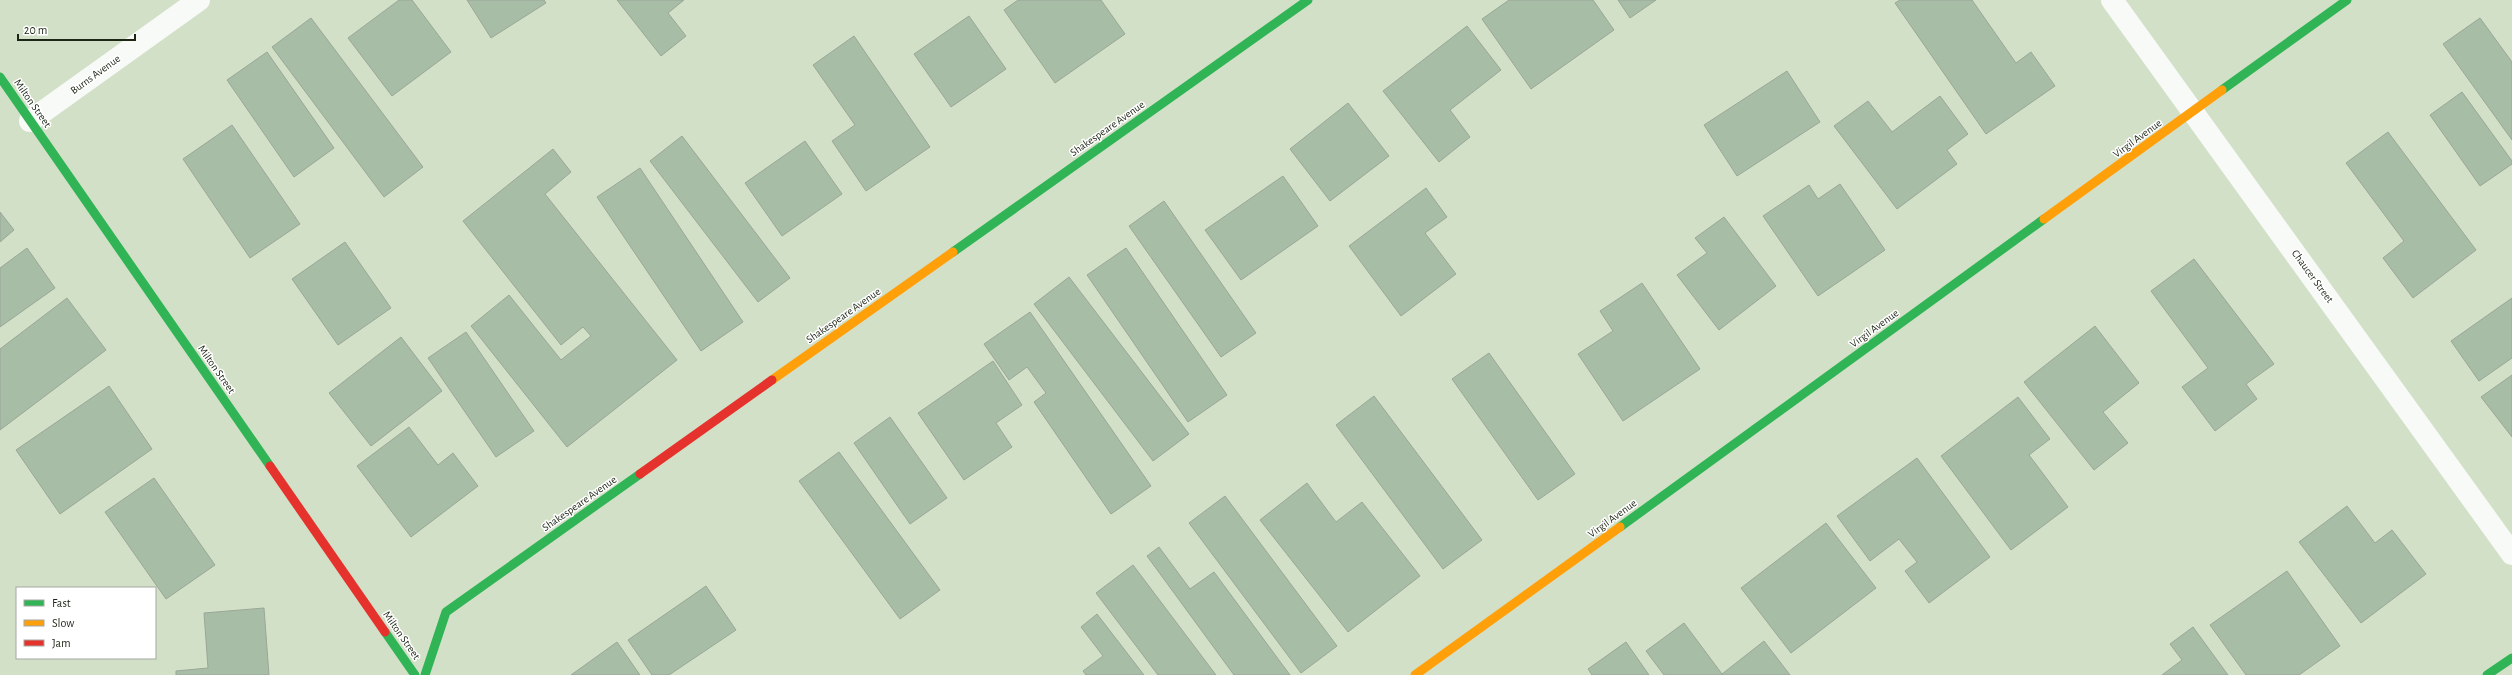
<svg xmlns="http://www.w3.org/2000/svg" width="2512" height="675" viewBox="0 0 2512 675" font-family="'Alegreya Sans',sans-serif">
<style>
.building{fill:#a7bda6;stroke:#9aa797}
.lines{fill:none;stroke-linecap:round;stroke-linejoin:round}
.street{stroke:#f8faf7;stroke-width:22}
.fast{stroke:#30b455;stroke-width:9}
.slow{stroke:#ff9f0a;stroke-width:9}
.jam{stroke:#e5322d;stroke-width:9}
.labels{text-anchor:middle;stroke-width:3;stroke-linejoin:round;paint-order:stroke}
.street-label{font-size:11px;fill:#1d2615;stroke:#fff}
</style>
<rect width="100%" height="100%" fill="#d3e0c8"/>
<!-- building -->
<g class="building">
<path d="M 399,0 L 412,0 L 451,52 L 392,96 L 348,38 Z"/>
<path d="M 467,0 L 544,0 L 546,3 L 491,38 Z"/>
<path d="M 617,0 L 684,0 L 668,13 L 686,36 L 661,56 Z"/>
<path d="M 1018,0 L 1101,0 L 1125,34 L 1055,83 L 1004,10 Z"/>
<path d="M 1509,0 L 1593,0 L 1614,30 L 1531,89 L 1482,19 Z"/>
<path d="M 1618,0 L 1656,0 L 1630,18 Z"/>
<path d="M 1900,0 L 1972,0 L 2016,63 L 2031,52 L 2055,86 L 1986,134 L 1895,3 Z"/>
<path d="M 969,16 L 1006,69 L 951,107 L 914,54 Z"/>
<path d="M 311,18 L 423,167 L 384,197 L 272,47 Z"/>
<path d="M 2480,18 L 2512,62 L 2512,140 L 2443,44 Z"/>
<path d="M 1467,26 L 1501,70 L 1450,110 L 1470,137 L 1439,162 L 1383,91 Z"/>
<path d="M 854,36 L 930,147 L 866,191 L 832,141 L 855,125 L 813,65 Z"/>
<path d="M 267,52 L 334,148 L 294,177 L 227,80 Z"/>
<path d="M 1787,71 L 1820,122 L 1737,176 L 1704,125 Z"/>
<path d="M 2462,92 L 2512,161 L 2512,164 L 2480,186 L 2430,115 Z"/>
<path d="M 1940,96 L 1968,134 L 1947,150 L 1957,164 L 1897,209 L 1834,126 L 1868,101 L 1892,132 Z"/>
<path d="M 1348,103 L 1389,156 L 1330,201 L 1290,149 Z"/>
<path d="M 232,125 L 300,224 L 250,258 L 183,159 Z"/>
<path d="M 2388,132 L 2476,250 L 2413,298 L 2383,258 L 2404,241 L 2346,163 Z"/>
<path d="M 682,136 L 790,278 L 758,302 L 650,161 Z"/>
<path d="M 805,141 L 842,194 L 782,236 L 745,183 Z"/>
<path d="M 553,149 L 571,172 L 545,194 L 677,360 L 567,447 L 471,326 L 509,295 L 561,360 L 591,336 L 583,327 L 561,345 L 463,221 Z"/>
<path d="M 640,168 L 743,322 L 701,351 L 597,197 Z"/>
<path d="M 1283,176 L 1318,226 L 1241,280 L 1205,230 Z"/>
<path d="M 1840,184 L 1885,250 L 1818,296 L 1763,216 L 1809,185 L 1818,199 Z"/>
<path d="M 1426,188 L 1447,217 L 1425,233 L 1456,274 L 1401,316 L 1349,246 Z"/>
<path d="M 1164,201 L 1256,333 L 1221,357 L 1129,226 Z"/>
<path d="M 0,212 L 14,230 L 0,242 Z"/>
<path d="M 1724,217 L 1776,286 L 1719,330 L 1677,275 L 1707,253 L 1695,238 Z"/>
<path d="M 345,242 L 391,308 L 338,345 L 292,279 Z"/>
<path d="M 27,248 L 55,288 L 0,327 L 0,268 Z"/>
<path d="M 1126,248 L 1227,395 L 1188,422 L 1087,275 Z"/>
<path d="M 2194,259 L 2274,364 L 2246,384 L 2257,399 L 2215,431 L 2182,387 L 2208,368 L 2151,291 Z"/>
<path d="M 1069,277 L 1189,434 L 1153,461 L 1034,304 Z"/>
<path d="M 1642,283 L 1700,369 L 1623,421 L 1578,354 L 1613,331 L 1600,311 Z"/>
<path d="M 67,298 L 106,350 L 0,430 L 0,349 Z"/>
<path d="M 2512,298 L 2512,358 L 2479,381 L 2451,341 Z"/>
<path d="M 1030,312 L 1151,486 L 1111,514 L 1034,402 L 1046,393 L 1027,367 L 1009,380 L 984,344 Z"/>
<path d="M 2095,326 L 2139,383 L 2103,412 L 2128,443 L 2094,470 L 2024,382 Z"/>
<path d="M 466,332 L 534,431 L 496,457 L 428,358 Z"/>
<path d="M 401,337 L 442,391 L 371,446 L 329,393 Z"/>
<path d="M 1489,353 L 1575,474 L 1538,500 L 1452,379 Z"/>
<path d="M 993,361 L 1022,405 L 996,423 L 1012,447 L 964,480 L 918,413 Z"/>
<path d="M 2512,375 L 2512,437 L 2481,397 Z"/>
<path d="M 109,386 L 152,449 L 60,514 L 16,450 Z"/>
<path d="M 1374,396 L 1482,540 L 1443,569 L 1336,425 Z"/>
<path d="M 2018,397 L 2050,439 L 2029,455 L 2068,507 L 2011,550 L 1941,456 Z"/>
<path d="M 890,417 L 947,498 L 910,524 L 854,443 Z"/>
<path d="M 409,427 L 438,465 L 453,453 L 478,486 L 411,537 L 357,466 Z"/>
<path d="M 839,452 L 940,590 L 900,619 L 799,481 Z"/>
<path d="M 1917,458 L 1990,557 L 1929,603 L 1905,571 L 1917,562 L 1899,539 L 1870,561 L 1837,516 Z"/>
<path d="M 154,478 L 215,565 L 166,599 L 105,512 Z"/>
<path d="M 1307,483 L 1336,522 L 1362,502 L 1420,576 L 1348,632 L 1260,520 Z"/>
<path d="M 1225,496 L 1337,646 L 1301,673 L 1189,523 Z"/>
<path d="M 2347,506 L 2375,543 L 2392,530 L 2426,574 L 2361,623 L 2299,542 Z"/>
<path d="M 1826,523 L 1876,588 L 1791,653 L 1741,588 Z"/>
<path d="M 1159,547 L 1190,589 L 1214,572 L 1290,675 L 1234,675 L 1147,556 Z"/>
<path d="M 1133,565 L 1216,675 L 1158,675 L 1096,593 Z"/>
<path d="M 2287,571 L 2340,646 L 2299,675 L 2246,675 L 2210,625 Z"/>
<path d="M 706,586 L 736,630 L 669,675 L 652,675 L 628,640 Z"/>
<path d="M 264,608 L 269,675 L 176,675 L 176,671 L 208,668 L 204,613 Z"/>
<path d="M 1097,614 L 1144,675 L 1086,675 L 1083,671 L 1103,656 L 1081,627 Z"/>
<path d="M 1684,623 L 1722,674 L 1764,641 L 1790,675 L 1664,675 L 1646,651 Z"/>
<path d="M 2193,627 L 2228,675 L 2162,675 L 2182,660 L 2170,644 Z"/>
<path d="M 617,642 L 640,675 L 571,675 Z"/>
<path d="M 1626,642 L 1649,675 L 1592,675 L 1588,669 Z"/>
</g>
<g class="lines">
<!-- street -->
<g class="street">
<path d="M 2112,0 L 2512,554"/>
<path d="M 30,121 L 199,0"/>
</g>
<!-- fast -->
<g class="fast">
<path d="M 0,77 L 270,466"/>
<path d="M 2222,90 L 2347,0"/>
<path d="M 953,252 L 1308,0"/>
<path d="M 1620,527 L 2044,219"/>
<path d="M 385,632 L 415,675"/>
<path d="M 425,675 L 446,612 L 640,474"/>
<path d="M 2487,675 L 2512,658"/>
</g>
<!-- slow -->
<g class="slow">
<path d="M 2044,219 L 2222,90"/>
<path d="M 772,380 L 953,252"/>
<path d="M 1415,675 L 1620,527"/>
</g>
<!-- jam -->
<g class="jam">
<path d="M 270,466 L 385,632"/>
<path d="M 640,474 L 772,380"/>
</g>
</g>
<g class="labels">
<!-- street labels -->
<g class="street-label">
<text transform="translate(95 74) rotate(-36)" y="4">Burns Avenue</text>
<text transform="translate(33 103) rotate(55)" y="4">Milton Street</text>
<text transform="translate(1107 128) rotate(-35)" y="4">Shakespeare Avenue</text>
<text transform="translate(2137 138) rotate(-36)" y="4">Virgil Avenue</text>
<text transform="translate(2313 276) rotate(54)" y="4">Chaucer Street</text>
<text transform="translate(843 315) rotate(-35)" y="4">Shakespeare Avenue</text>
<text transform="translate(1874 328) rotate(-36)" y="4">Virgil Avenue</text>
<text transform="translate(217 369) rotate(55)" y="4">Milton Street</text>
<text transform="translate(579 503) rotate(-35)" y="4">Shakespeare Avenue</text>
<text transform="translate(1612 518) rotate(-36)" y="4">Virgil Avenue</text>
<text transform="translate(402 635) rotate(55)" y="4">Milton Street</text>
</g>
</g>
<!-- legend -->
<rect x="16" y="587" width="140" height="72" fill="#ffffff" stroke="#a5a8a1"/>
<rect x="24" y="600" width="20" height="6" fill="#30b455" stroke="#a5a8a1"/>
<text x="52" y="607" font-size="12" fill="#1d2615">Fast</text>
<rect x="24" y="620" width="20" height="6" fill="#ff9f0a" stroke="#a5a8a1"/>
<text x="52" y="627" font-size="12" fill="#1d2615">Slow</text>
<rect x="24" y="640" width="20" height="6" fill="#e5322d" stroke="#a5a8a1"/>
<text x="52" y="647" font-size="12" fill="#1d2615">Jam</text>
<!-- scale -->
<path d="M18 34v6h117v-6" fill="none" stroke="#1d2615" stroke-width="2"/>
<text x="24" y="34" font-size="12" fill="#1d2615" stroke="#ffffff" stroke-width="3" paint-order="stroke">20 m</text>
</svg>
